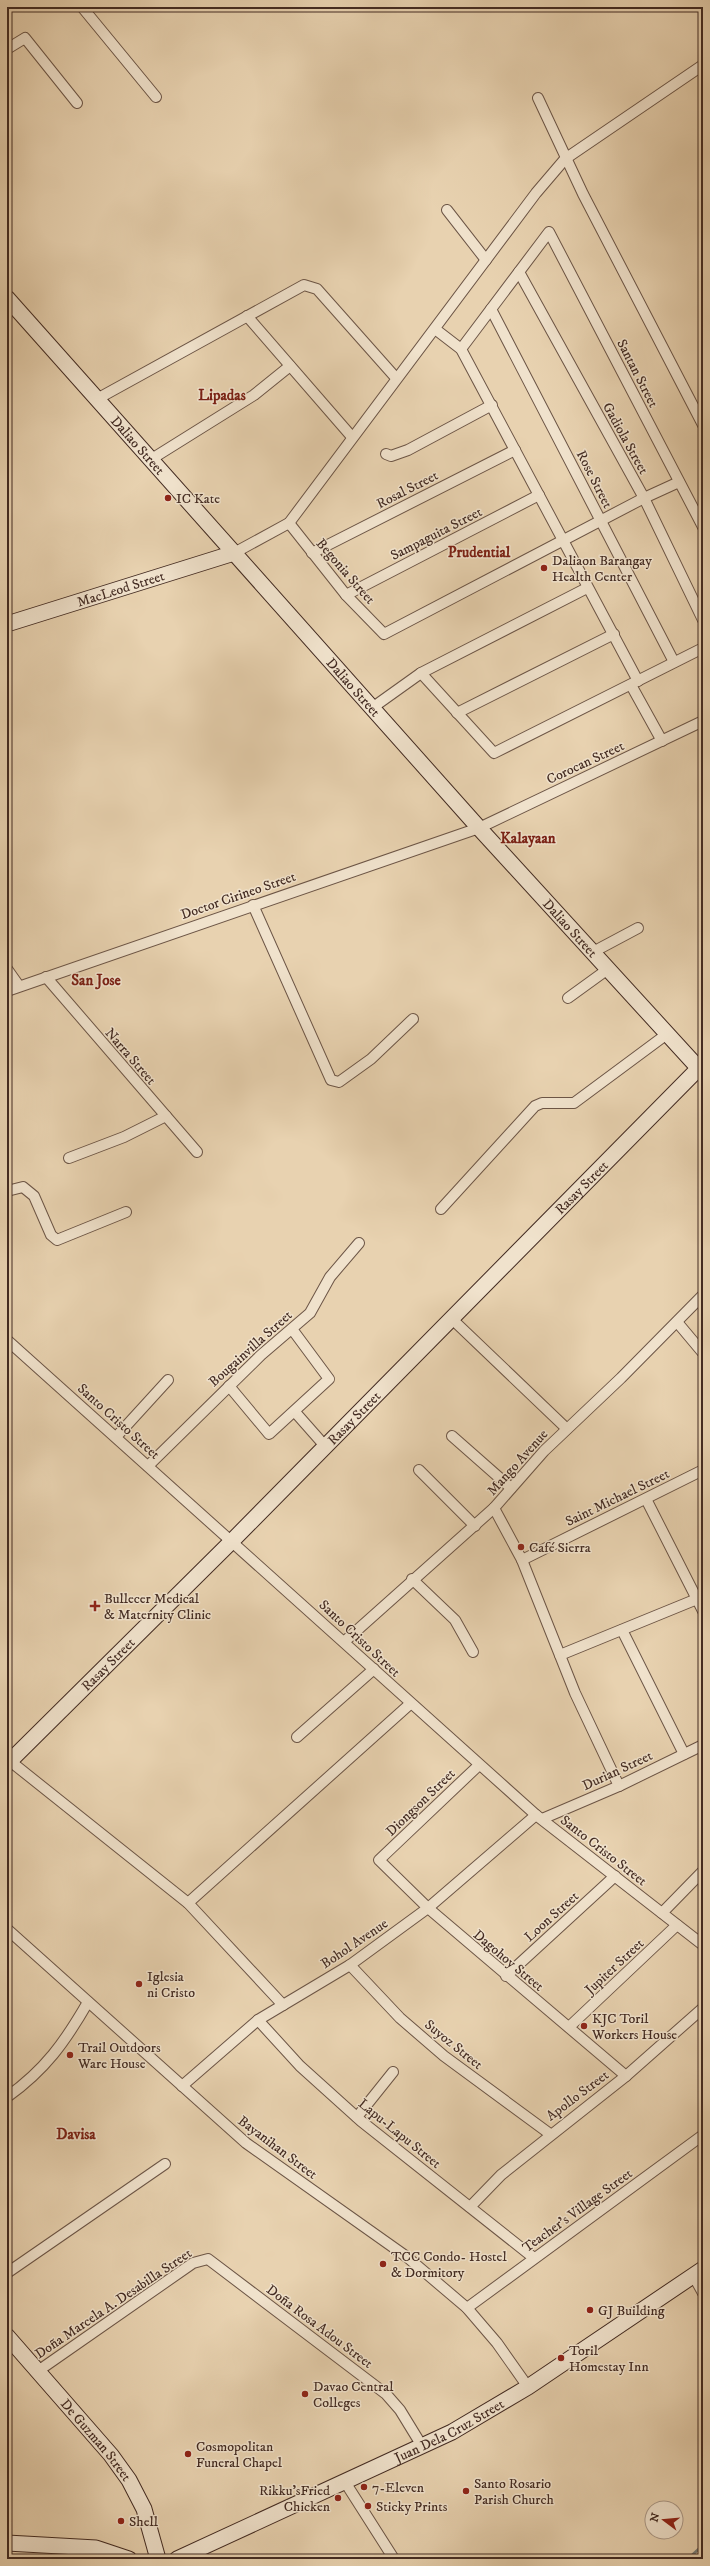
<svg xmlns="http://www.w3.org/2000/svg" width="710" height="2566" viewBox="0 0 710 2566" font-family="'IM FELL DW Pica',serif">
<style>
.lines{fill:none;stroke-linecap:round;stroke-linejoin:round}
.stream{stroke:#777e7a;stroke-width:3}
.street-casing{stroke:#6c5546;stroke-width:12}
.secondary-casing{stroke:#432b22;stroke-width:17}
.street{stroke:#f0e2cc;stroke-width:10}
.secondary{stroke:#f0e2cc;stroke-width:15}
.poi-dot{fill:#8f2418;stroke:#f0e2cc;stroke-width:1.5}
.labels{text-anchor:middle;stroke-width:3;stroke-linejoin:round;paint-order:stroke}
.street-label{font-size:14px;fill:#432b22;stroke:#f0e2cc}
.poi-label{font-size:14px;fill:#432b22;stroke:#f0e2cc;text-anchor:start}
.neighbourhood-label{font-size:15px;font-weight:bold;fill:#7a1f14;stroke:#f0e2cc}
</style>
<rect width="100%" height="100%" fill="#e8d2b0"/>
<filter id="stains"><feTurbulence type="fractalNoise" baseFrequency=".005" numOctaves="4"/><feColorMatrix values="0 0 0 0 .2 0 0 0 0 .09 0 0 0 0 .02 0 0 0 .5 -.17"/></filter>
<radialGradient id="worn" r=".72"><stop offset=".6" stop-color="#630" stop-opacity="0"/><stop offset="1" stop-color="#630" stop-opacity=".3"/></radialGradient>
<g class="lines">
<!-- stream -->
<path class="stream" d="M 688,2559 L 703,2545"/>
<!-- street casing -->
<g class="street-casing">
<g id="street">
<path d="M 82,7 L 156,97"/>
<path d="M 7,49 L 25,38 L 77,103"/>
<path d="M 538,98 L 583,194 L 703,425"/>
<path d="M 447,210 L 486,260"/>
<path d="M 519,272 L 644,498 L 703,620"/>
<path d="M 491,309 L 674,662"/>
<path d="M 247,316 L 352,437"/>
<path d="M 435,329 L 461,349 L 638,681"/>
<path d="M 461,349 L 549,232 L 703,527"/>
<path d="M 97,399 L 304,285 L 317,289 L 396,378"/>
<path d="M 386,454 L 391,456 L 408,450 L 492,405"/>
<path d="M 150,460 L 254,395 L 290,366"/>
<path d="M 289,523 L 346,595 L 384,634 L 644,498 L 679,482"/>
<path d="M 234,553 L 289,523 L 536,193 L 565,159 L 703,65"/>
<path d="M 312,553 L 515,450"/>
<path d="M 346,595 L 539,495"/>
<path d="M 421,673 L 494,753 L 703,648"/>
<path d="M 631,685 L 662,741"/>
<path d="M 372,708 L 421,673 L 587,588"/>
<path d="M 457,713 L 614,634"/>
<path d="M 253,905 L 331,1080 L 339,1082 L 371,1059 L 413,1019"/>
<path d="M 593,952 L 638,928"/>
<path d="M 7,969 L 19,986"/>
<path d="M 46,977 L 197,1152"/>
<path d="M 7,991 L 479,828 L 703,721"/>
<path d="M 568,998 L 608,969"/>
<path d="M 69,1158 L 124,1137 L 166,1116"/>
<path d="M 7,1191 L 23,1187 L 34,1196 L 51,1235 L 57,1240 L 126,1212"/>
<path d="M 441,1209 L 535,1106 L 542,1103 L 574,1103 L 667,1034"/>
<path d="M 452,1319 L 566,1428"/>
<path d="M 677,1322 L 703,1353"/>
<path d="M 7,1340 L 536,1815 L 703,1945"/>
<path d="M 229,1386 L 269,1434 L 329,1379 L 292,1329"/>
<path d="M 295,1412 L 325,1446"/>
<path d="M 452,1436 L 511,1488"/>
<path d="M 116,1437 L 168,1380"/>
<path d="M 148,1466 L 261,1355 L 310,1313 L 330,1277 L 359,1243"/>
<path d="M 419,1470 L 475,1526"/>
<path d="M 646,1499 L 703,1611"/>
<path d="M 494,1508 L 522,1560 L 575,1693 L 619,1786"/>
<path d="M 522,1560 L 703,1470"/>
<path d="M 412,1579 L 455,1620 L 473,1652"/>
<path d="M 622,1630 L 684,1754"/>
<path d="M 345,1641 L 494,1508 L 544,1451 L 621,1378 L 703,1295"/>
<path d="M 560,1655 L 697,1599"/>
<path d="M 297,1737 L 374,1669"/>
<path d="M 10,1761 L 188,1903 L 283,2005"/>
<path d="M 479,1765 L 379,1860 L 428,1908 L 626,2076"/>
<path d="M 542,1819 L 619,1786 L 703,1745"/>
<path d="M 188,1903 L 410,1704"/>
<path d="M 662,1913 L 703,1871"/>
<path d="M 7,1929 L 246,2143 L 407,2257 L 467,2308 L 497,2343 L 528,2387"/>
<path d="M 350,1965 L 400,2018 L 444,2056 L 550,2134"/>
<path d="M 506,1976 L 615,1876"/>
<path d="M 258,2020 L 300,2066 L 361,2121 L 534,2258"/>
<path d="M 569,2027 L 677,1925"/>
<path d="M 182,2086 L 258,2020 L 350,1965 L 428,1908 L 536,1815"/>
<path d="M 7,2097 C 45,2070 65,2042 88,2002"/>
<path d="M 357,2117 L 393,2072"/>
<path d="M 470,2207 L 501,2175 L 626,2076 L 703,2008"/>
<path d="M 7,2273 L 165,2164"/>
<path d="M 693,2275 L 703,2293"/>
<path d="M 467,2308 L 703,2135"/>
<path d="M 38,2371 L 193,2263 L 208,2259 L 386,2394 L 400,2410 L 422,2446"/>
<path d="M 345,2482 L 394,2559"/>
</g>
</g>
<!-- secondary casing -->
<g class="secondary-casing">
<g id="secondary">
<path id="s1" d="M 7,298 L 479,828 L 703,1073"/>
<path id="s2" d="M 7,624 L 234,553"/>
<path id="s3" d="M 7,1764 L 231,1542 L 699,1068"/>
<path id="s4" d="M 7,2336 L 111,2455 L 129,2480 L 144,2509 L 158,2559"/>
<path d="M 7,2543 L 96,2548 L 129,2559"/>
<path id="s5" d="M 177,2559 L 452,2432 L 528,2387 L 703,2269"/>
</g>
</g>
<!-- street -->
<use href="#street" class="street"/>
<!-- secondary -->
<use href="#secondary" class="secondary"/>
</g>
<!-- markers -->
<g class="poi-dot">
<circle cx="168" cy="498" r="4"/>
<circle cx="544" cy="568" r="4"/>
<circle cx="521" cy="1547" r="4"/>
<path d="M93 1600h4v4h4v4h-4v4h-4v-4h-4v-4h4z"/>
<circle cx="139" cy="1984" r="4"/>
<circle cx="584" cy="2026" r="4"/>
<circle cx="70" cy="2055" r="4"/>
<circle cx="383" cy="2264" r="4"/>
<circle cx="590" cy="2310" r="4"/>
<circle cx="561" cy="2358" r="4"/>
<circle cx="305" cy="2394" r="4"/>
<circle cx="188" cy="2454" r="4"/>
<circle cx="364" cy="2487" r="4"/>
<circle cx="466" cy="2491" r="4"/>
<circle cx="338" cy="2498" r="4"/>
<circle cx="368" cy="2506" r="4"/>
<circle cx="121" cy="2521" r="4"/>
</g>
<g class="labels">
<!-- street labels -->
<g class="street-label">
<text transform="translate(638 373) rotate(63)" y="5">Santan Street</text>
<text transform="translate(626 438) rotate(61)" y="5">Gadiola Street</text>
<text dy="5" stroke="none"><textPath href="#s1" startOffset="197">Daliao Street</textPath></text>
<text transform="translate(595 479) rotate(63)" y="5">Rose Street</text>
<text transform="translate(407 489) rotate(-27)" y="5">Rosal Street</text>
<text transform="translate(436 533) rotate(-27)" y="5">Sampaguita Street</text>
<text transform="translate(346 571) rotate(49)" y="5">Begonia Street</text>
<text dy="5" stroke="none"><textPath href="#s2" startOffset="119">MacLeod Street</textPath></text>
<text dy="5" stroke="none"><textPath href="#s1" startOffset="521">Daliao Street</textPath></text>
<text transform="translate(585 762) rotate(-25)" y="5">Corocan Street</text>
<text transform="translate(238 895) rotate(-19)" y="5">Doctor Cirineo Street</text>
<text dy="5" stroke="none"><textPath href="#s1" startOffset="845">Daliao Street</textPath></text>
<text transform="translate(131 1056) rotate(49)" y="5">Narra Street</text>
<text dy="5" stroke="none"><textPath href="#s3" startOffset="814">Rasay Street</textPath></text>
<text transform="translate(250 1348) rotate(-42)" y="5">Bougainvilla Street</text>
<text dy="5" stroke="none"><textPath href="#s3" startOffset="490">Rasay Street</textPath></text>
<text transform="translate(119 1421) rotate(42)" y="5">Santo Cristo Street</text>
<text transform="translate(517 1462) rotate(-48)" y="5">Mango Avenue</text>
<text transform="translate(617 1497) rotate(-26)" y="5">Saint Michael Street</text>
<text transform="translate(360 1638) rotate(43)" y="5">Santo Cristo Street</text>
<text dy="5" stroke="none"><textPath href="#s3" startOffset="142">Rasay Street</textPath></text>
<text transform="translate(617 1770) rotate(-25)" y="5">Durian Street</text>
<text transform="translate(420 1802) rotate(-44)" y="5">Diongson Street</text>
<text transform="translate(604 1850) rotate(38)" y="5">Santo Cristo Street</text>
<text transform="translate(551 1916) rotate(-42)" y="5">Loon Street</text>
<text transform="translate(354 1943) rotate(-34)" y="5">Bohol Avenue</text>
<text transform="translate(509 1960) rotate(40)" y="5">Dagohoy Street</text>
<text transform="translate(614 1966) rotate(-43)" y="5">Jupiter Street</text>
<text transform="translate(454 2044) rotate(39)" y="5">Suyoz Street</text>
<text transform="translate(577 2095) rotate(-37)" y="5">Apollo Street</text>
<text transform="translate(400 2133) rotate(39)" y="5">Lapu-Lapu Street</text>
<text transform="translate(278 2147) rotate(37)" y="5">Bayanihan Street</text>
<text transform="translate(577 2210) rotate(-36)" y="5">Teacher's Village Street</text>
<text transform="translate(113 2303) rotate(-34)" y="5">Doña Marcela A. Desabilla Street</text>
<text transform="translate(320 2326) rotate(37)" y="5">Doña Rosa Adou Street</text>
<text dy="5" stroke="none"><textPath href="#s5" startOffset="301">Juan Dela Cruz Street</textPath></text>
<text dy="5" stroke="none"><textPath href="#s4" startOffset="137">De Guzman Street</textPath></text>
</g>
<!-- poi labels -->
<g class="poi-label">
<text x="176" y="503">IC Kate</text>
<text x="552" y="565">Daliaon Barangay<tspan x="552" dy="16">Health Center</tspan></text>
<text x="529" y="1552">Café Sierra</text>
<text x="104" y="1603">Bullecer Medical<tspan x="104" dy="16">&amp; Maternity Clinic</tspan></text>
<text x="147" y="1981">Iglesia<tspan x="147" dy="16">ni Cristo</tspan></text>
<text x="592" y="2023">KJC Toril<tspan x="592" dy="16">Workers House</tspan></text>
<text x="78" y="2052">Trail Outdoors<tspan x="78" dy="16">Ware House</tspan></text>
<text x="391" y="2261">TCC Condo- Hostel<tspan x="391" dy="16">&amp; Dormitory</tspan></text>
<text x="598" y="2315">GJ Building</text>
<text x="569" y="2355">Toril<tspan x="569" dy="16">Homestay Inn</tspan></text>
<text x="313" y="2391">Davao Central<tspan x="313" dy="16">Colleges</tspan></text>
<text x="196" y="2451">Cosmopolitan<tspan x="196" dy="16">Funeral Chapel</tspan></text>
<text x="474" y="2488">Santo Rosario<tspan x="474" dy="16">Parish Church</tspan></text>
<text x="372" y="2492">7-Eleven</text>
<text x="330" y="2495" text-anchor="end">Rikku'sFried<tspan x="330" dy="16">Chicken</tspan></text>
<text x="376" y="2511">Sticky Prints</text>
<text x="129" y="2526">Shell</text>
</g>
<!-- neighbourhood labels -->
<g class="neighbourhood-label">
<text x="222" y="400">Lipadas</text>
<text x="479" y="557">Prudential</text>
<text x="528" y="843">Kalayaan</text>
<text x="96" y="985">San Jose</text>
<text x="76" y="2139">Davisa</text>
</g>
</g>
<!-- margin -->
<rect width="710" height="2566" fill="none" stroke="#e8d2b0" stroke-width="24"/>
<rect x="8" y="8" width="694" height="2550" fill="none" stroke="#432b22" stroke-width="2"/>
<rect x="12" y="12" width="686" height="2542" fill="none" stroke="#432b22"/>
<!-- north arrow -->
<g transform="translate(664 2520) rotate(286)"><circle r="19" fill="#f0e2cc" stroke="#ab9988"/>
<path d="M0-3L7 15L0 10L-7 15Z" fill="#8f2418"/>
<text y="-6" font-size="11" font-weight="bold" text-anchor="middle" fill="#432b22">N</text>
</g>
<rect width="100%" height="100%" filter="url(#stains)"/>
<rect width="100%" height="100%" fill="url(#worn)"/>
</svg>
